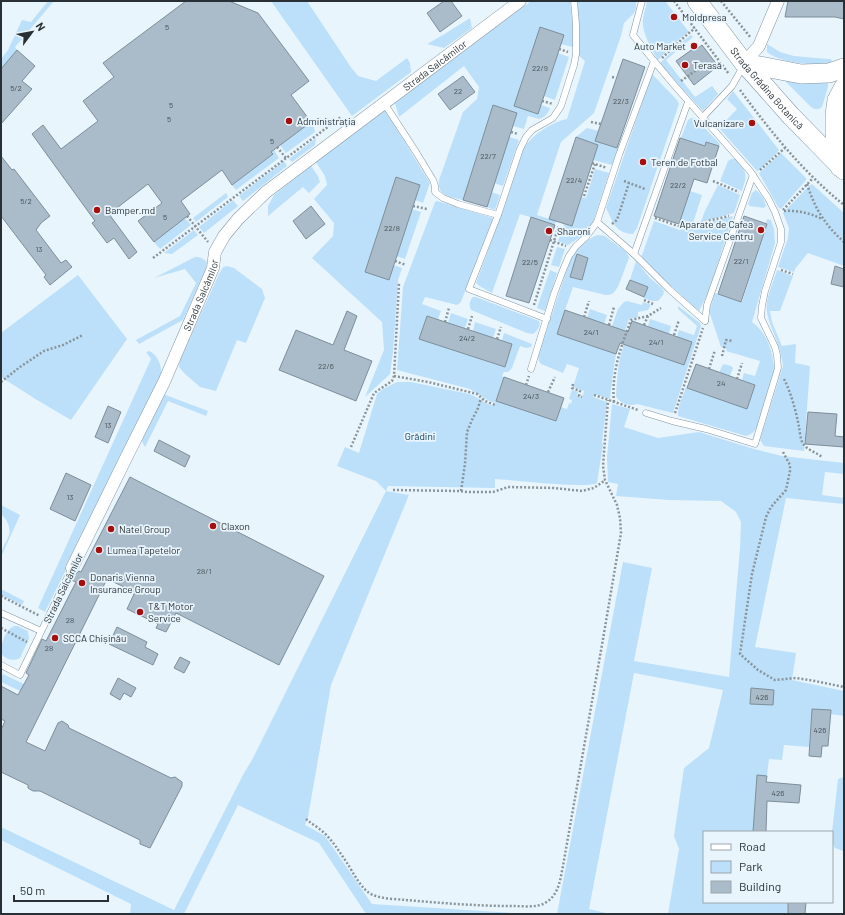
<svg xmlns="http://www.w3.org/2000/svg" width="845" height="915" viewBox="0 0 845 915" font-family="Barlow,sans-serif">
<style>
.green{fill:#bce0f9}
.building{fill:#aabcc9;stroke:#7d8e9a}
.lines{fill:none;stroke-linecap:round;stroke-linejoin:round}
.lane-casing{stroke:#8496a2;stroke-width:7}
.street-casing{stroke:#8496a2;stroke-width:13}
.primary-casing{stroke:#8496a2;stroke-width:20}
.path{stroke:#899399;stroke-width:2.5;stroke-dasharray:2 2;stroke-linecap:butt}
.lane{stroke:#fff;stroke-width:6}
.street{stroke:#fff;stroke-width:12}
.primary{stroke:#fff;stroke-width:19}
.poi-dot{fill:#a5100e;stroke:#e9f5fd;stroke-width:1.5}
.labels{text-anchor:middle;stroke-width:3.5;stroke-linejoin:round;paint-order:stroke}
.number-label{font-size:8px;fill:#49535a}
.poi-label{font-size:10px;fill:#293035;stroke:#e9f5fd;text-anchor:start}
.street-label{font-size:10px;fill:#293035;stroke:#e9f5fd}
.park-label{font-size:10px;fill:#063d5a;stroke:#e9f5fd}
</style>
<rect width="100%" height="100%" fill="#e9f5fd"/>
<!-- green -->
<g class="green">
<path d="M 48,1 L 54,1 L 15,47 L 17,50 L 1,69 L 1,59 L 8,50 L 22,20 L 31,22 Z"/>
<path d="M 271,1 L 307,1 L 350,66 L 358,76 L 376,81 L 407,58 L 410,63 L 411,72 L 352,116 Z"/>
<path d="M 531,1 L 570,1 L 574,36 L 573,47 L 561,44 L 541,105 L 550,108 C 548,114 545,117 539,119 L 528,116 L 524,129 L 513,126 L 517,113 L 493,105 L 463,200 C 450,197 437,196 439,180 L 463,112 L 477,99 L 479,87 L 464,66 L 399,117 L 395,103 Z"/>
<path d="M 577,1 L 636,1 L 636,8 L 634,13 L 624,23 L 621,36 L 594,113 L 561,142 L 537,215 L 556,221 L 555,225 L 520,214 L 492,293 L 481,287 L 476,283 L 505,205 L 523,150 C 531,135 550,123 567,119 L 585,61 L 579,56 L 579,28 Z"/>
<path d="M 647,1 L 665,1 L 689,32 L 680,38 L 658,60 C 652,50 641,31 643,19 C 644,13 646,7 647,1 Z"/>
<path d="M 470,18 L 472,28 L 444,48 L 427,44 L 443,35 Z"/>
<path d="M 691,35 L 693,37 L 666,60 L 695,97 L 712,86 L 718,94 L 703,111 L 679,85 L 660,63 L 683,41 Z"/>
<path d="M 767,44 L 780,52 L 794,56 L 828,59 L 831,59 L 832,62 C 815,67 780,63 767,52 Z"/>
<path d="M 558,53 L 569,57 L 555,100 L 544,96 Z"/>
<path d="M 652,74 L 677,100 L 679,104 L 678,107 L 637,228 L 633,234 C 615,233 613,222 606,208 Z"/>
<path d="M 783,79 L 828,81 L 828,87 L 822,107 C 818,110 816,110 811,107 Z"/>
<path d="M 733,91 L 779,150 L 776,154 L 758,171 L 757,171 L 719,128 L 737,109 L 727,99 Z"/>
<path d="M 385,110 L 430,183 L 423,203 L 415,200 L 396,177 L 365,272 L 388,280 L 393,265 L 402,268 L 398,280 L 393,352 L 390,374 L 365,397 L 384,350 L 382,322 L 312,258 L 333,236 L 334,223 L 314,199 L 327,185 L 325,176 L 316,162 Z"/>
<path d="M 691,118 L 695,118 L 720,144 L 719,146 L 706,142 L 705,146 L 681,138 L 688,120 Z"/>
<path d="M 311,122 L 314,127 L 315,132 L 286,153 L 280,145 Z"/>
<path d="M 587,128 L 599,131 L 596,141 L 618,149 L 612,165 L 593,160 L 598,145 L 576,137 Z"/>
<path d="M 509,137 L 519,140 L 503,186 L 494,183 Z"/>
<path d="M 316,138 L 315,145 L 292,162 L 289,159 Z"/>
<path d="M 274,150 L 279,158 L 236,190 L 232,185 L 273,154 L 271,152 Z"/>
<path d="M 781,153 L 806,178 L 806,180 L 781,209 L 778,207 L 759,173 Z"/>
<path d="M 731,159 L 735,159 C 747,173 748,173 742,191 L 720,181 L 728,161 Z"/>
<path d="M 284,161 L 287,166 L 243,201 L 239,196 Z"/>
<path d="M 311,166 L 318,176 L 320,182 L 309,193 L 303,187 L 268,216 L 268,206 L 274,195 Z"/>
<path d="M 595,169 L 609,173 L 593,222 L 582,236 L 568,245 L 558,241 L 564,224 L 572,226 L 582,197 L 586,198 Z"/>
<path d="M 812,184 L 844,213 L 844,266 L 808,253 L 795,269 L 794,272 L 778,267 L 788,238 L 789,228 L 783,213 L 808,187 Z"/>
<path d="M 718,185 L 740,195 L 734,213 L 701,222 L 704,213 Z"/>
<path d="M 756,190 C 762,194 764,200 766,206 L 764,208 L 750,206 L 748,204 L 752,193 Z"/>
<path d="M 690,191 L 702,195 L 693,223 L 679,224 Z"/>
<path d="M 491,192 L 500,195 L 495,210 L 487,207 Z"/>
<path d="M 226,193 L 228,197 L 196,222 L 193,218 Z"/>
<path d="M 233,200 L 238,206 L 204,233 L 199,227 Z"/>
<path d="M 437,201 L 493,218 L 461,302 L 457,305 L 425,297 L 422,304 L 441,311 L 438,319 L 427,316 L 419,339 L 504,367 L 512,344 L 502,340 L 504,333 L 532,344 L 531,347 L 526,348 L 520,346 L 512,368 L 508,372 L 504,372 L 502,376 L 504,377 L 496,400 L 556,421 L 561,407 L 567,409 L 569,403 L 571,404 L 572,400 L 569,399 L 572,390 L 578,392 L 577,396 L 582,398 L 584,391 L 573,387 L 579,368 L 567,364 L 563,373 L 541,364 L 539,361 L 538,355 L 571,258 L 582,243 L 597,235 L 605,236 L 626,252 L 629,257 L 628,261 C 624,269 619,290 612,294 C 609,295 608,295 605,295 L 573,287 L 557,333 L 616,354 L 613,373 L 610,399 L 594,394 L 593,397 L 607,402 L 602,442 L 603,445 L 597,483 C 587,489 511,480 495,479 L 495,488 L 388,486 L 386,491 L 409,495 L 331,685 L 308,817 L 305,825 L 325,836 L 372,904 L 528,914 L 366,914 L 319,843 L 238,805 L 184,914 L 130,914 L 131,904 L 1,840 L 1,827 L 174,910 L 244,773 L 252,760 L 386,491 L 376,481 L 337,466 L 345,447 L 359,453 L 377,394 L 383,389 L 397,382 L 411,382 L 469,394 C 478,397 485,404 494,406 L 495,403 C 485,400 479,394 470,389 L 397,370 L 403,287 L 435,202 Z"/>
<path d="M 412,209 L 421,212 L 405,259 L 396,256 Z"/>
<path d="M 733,216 L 709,291 L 699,311 L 669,284 L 641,258 L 654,221 L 680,230 Z"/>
<path d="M 185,218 L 191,225 L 160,249 L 154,242 Z"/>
<path d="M 767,219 L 771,220 L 774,229 L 775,243 L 752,322 C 767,333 774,353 774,371 L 757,427 C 754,432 752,434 746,436 L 678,416 C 677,407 683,396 686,387 L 747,408 L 755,385 L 742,380 L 744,373 L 755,376 L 760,361 L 726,351 L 727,349 L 721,347 L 710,314 L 710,309 L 715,293 L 742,302 L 767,224 L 766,223 Z"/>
<path d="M 194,230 L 198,235 L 172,254 L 164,253 Z"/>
<path d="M 557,247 L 565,249 L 559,267 L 551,265 Z"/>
<path d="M 195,257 C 200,257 204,258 207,263 L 206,268 L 183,320 L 139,344 L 136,340 L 180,316 L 196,283 L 185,269 L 154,278 Z"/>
<path d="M 636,261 L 650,278 L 662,288 L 664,291 L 663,295 L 658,301 L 652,301 L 644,298 L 647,287 L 630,280 Z"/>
<path d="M 227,266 L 234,268 L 262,289 L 265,298 L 246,343 L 237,340 L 216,391 L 200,387 L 185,374 L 179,367 L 180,360 L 219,274 L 223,267 Z"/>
<path d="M 550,270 L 557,273 L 545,311 L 537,308 Z"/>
<path d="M 777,270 L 793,276 L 780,311 L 770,311 L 772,322 L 782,346 L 796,344 L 795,363 L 810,366 L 804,451 L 764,446 L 760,440 L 783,366 C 782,359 781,352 778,345 C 774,331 765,318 767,303 C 768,293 774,280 777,270 Z"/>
<path d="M 78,275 L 127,339 L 71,420 L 37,400 L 1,377 L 1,333 Z"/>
<path d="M 473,297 L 476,297 L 539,321 C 541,326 537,331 533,334 L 527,333 L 471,310 C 469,305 469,301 473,297 Z"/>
<path d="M 627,301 L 642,305 L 643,302 L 651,305 L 648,310 L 638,312 L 638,317 L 629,319 L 625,331 L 612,326 L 618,309 L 624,302 Z"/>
<path d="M 678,306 L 700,323 L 701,326 L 673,413 L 637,404 C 630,407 619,403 616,396 C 617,378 618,361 624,344 L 683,365 L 692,342 L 677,337 L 679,330 L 694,335 L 697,326 L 678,309 Z"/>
<path d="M 590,309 L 607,315 L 604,324 L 587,318 Z"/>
<path d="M 451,313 L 468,319 L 465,328 L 448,323 Z"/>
<path d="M 650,319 L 671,326 L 669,334 L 648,326 Z"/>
<path d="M 475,322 L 496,329 L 493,338 L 473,331 Z"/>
<path d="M 149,351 C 157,354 162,365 161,374 C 161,377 159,381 158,384 L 45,612 L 38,608 L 151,359 L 146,352 Z"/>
<path d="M 724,364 L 731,366 L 733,368 L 730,376 L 719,373 L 722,366 Z"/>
<path d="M 163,394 L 208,411 L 206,416 L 168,401 L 145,447 L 141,440 Z"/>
<path d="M 612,404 L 630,409 L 624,427 L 658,438 L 699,432 L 754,449 L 782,456 L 844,463 L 844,474 L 825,472 L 822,495 L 844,498 L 844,504 L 786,498 L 755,647 L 796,653 L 792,680 L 844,691 L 844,716 L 830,714 L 831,710 L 812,709 L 809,747 L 784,745 L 782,760 L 769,759 L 767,776 L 757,776 L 753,832 L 704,832 L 704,902 L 788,902 L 788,914 L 668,914 L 679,849 L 674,836 L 684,768 L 709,748 L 723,690 L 634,673 L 589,909 L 610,914 L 557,914 L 623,562 L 652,568 L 634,661 L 729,677 L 740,548 L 741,522 L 736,512 L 721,501 L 669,500 L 616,496 L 618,484 L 608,482 L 607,457 Z"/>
<path d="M 1,505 L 20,515 L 1,557 C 1,549 6,543 9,535 C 11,528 7,519 1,514 Z"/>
<path d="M 1,589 L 24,601 L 22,605 L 1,595 Z"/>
<path d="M 14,626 L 17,626 L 28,631 L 29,639 L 20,658 C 13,662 6,659 1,654 C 1,644 4,631 14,626 Z"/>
<path d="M 3,674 L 24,684 L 20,691 L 1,682 L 1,678 Z"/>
<path d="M 844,777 L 843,851 L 835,848 L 832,842 L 832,832 L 838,779 Z"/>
</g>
<!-- building -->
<g class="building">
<path d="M 186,1 L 229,1 L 258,13 L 309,81 L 291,95 L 311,122 L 271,152 L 273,154 L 232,185 L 222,170 L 181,201 L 190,214 L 154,242 L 138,221 L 162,203 L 148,184 L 109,214 L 137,252 L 129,259 L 114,238 L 107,243 L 92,223 L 95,221 L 32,134 L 43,125 L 61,149 L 98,121 L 83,101 L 114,77 L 103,63 Z"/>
<path d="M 444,1 L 451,1 L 462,16 L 440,32 L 427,13 Z"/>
<path d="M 788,1 L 844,1 L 844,19 L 835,17 L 785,17 Z"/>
<path d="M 540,27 L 564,35 L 538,114 L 514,106 Z"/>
<path d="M 702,45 L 718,66 L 694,85 L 676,61 L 697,46 L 698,48 Z"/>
<path d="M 17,50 L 35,66 L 22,81 L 32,89 L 1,124 L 1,69 Z"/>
<path d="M 623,59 L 645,67 L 617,148 L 595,141 Z"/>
<path d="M 463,76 L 475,92 L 450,110 L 438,94 Z"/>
<path d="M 493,105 L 517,113 L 487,207 L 463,200 Z"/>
<path d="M 576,137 L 598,145 L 572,226 L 549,219 Z"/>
<path d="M 680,138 L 705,146 L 706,142 L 719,146 L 707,183 L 694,179 L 679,224 L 654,216 Z"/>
<path d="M 1,156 L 12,170 L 14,169 L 50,216 L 41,223 L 36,230 L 61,263 L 66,260 L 72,267 L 50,285 L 44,277 L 46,275 L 1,216 Z"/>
<path d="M 396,177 L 420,185 L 389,280 L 365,272 Z"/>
<path d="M 311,206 L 325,224 L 306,239 L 293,221 Z"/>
<path d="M 744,216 L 767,224 L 741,302 L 718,294 Z"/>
<path d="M 531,217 L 555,225 L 529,303 L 506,296 Z"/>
<path d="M 577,254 L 588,258 L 582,280 L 570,277 Z"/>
<path d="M 835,266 L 844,269 L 844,287 L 831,284 Z"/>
<path d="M 630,280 L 648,287 L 644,297 L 626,289 Z"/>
<path d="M 565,310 L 628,332 L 632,321 L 692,342 L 684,365 L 620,343 L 616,354 L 557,334 Z"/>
<path d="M 347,311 L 357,316 L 344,350 L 372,361 L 356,401 L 279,370 L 296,330 L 333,345 Z"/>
<path d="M 427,316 L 512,344 L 505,367 L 419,339 Z"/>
<path d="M 696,364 L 755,385 L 747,409 L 687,388 Z"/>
<path d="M 504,377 L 564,398 L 556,421 L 496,401 Z"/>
<path d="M 108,406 L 121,412 L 108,443 L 95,437 Z"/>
<path d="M 808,412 L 837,414 L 835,436 L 844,437 L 844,447 L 805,444 Z"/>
<path d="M 159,440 L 190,456 L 185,467 L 154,451 Z"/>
<path d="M 66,473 L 91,485 L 75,521 L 50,509 Z"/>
<path d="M 130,477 L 324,576 L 279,665 L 176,613 L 166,632 L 156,628 L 158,624 L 127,609 L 135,592 L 107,579 L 26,742 L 45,751 L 58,723 L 62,721 L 68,725 L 69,728 L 171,778 L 175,777 L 182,782 L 182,786 L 150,848 L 140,844 L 140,840 L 40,791 L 33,791 L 28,788 L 28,785 L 1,772 L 1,730 L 5,721 L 1,719 L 1,686 L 18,695 L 29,675 L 26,673 L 42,639 L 46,641 L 76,582 L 71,580 L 74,575 L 76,574 L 79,571 L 81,572 Z"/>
<path d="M 117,627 L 147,642 L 145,647 L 158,654 L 153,665 L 109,644 Z"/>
<path d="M 180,657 L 190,662 L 184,673 L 174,668 Z"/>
<path d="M 118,678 L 136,688 L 131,697 L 124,693 L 120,700 L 110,694 Z"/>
<path d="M 751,688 L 774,690 L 773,705 L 750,704 Z"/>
<path d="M 812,709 L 831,710 L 828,746 L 822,746 L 821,757 L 809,756 Z"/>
<path d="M 757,775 L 767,776 L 766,782 L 801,785 L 799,803 L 767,801 L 766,832 L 753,832 Z"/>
<path d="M 788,902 L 806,902 L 805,914 L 788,914 Z"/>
</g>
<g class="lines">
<!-- lane casing -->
<g class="lane-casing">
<g id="lane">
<path d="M 642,1 L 633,35 L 654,61 L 675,86 L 750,171 L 768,198 L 775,212 L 781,229 L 781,242 L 765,291 L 762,306 L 761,318 L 775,347 L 777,355 L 778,368 L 755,444 L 706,429 L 672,421 L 646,413"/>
<path d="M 384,103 L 416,152 L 433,180 L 435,186 L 435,192 L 443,198 L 458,204 L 498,215"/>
<path d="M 703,117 L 732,86 L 744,65"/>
<path d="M 597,222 L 634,254 L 670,290 L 705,321"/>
<path d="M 634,254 L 688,102"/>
<path d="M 547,319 L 469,289 L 498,215 L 520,149 L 526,137 L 532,130 L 553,118 L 561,106 L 574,65 L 576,54 L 576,24 L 574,1"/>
<path d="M 705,321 L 707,305 L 753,175"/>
<path d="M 531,369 L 554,294 L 563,270 L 569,256 L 576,246 L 586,237 L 597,222 L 619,155 L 654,61"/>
<path d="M 1,613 L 41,631"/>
<path d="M 1,665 L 20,675 L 72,568"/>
</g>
</g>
<!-- street casing -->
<g class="street-casing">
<g id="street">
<path d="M 744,63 L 759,46 L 778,1"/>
<path id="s1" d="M 72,568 L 128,454 L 164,382 L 213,268 L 215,252 L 224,236 L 238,219 L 266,192 L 520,1"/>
</g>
</g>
<!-- primary casing -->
<g class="primary-casing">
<g id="primary">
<path id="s2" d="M 697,1 L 744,63 L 791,116 L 844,170"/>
<path d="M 744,63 L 801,74 L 829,73 L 844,68"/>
<path d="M 840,167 L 836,150 L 835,133 L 835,115 L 837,100 L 844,87"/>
</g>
</g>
<!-- path -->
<g class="path">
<path d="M 674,1 L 729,74"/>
<path d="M 721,1 L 751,38"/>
<path d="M 559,49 L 568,52"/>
<path d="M 662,58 L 682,39 L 695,28"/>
<path d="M 612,77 L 616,78"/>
<path d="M 681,81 L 702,66"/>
<path d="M 740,90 C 771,132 803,172 844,205"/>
<path d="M 542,101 L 553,104"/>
<path d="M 591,122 L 601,124"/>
<path d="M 511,132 L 518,134"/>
<path d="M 277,147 L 286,158"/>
<path d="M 592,163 L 607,168"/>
<path d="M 760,170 L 785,148"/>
<path d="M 624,181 L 645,189"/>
<path d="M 713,181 L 739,192"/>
<path d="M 807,184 C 815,209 825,225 844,242"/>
<path d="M 584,196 L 595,164"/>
<path d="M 413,206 L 427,209"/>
<path d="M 783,210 L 813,178"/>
<path d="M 784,211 C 797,210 810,213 822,219"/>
<path d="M 187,216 L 208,242"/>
<path d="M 655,218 L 681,227 L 729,216"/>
<path d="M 612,224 L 617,220 L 629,183"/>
<path d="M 550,240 L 566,246"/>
<path d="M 153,258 L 341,117"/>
<path d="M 395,261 L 406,265"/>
<path d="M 781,270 L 793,274"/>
<path d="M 644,300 L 653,304"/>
<path d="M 534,305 L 559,225"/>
<path d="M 584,317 L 589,301"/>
<path d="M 445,322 L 449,308"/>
<path d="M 609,325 L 614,307"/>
<path d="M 644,325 L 648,316 L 661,308"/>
<path d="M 468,329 L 472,316"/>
<path d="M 674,335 L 679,320"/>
<path d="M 497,339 L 501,327"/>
<path d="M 722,356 L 726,340 L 733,341"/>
<path d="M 709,369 L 715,350"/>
<path d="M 394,376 L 428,382 L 469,392 L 477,394 L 485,401 L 495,405"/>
<path d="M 737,379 L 742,363"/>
<path d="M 784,379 C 791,393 796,411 799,427 C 800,432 800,440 804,445 C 808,450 817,453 822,457"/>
<path d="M 1,382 L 20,367 L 44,351 L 63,345 L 83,335"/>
<path d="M 573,384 L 572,388 L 580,391 L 579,396 L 582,397"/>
<path d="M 526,385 L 529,376"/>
<path d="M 548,392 L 555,377"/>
<path d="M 594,395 L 638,410"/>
<path d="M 614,402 C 611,374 621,346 631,320 L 648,316"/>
<path d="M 675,413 L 703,328"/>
<path d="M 351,447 L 374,393 L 392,381 L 394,376 L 399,283"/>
<path d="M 783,452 L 790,465 L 790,471 L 786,490 L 771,507 L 766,517 L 752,574 L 740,654 L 758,670 L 775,680 L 796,678 L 815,681 L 844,687"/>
<path d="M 393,490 L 459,491 L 467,492 L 493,492 L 508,487 L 554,488 L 582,491 L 594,488 L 604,481"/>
<path d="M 461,491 L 465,464 L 467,432 L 472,420 L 478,408 L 481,398"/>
<path d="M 1,596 L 40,616"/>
<path d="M 1,628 L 27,642"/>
<path d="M 306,819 C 313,825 323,830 329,838 C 336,846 341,854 347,863 C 353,872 362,891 373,895 C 383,899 396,899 406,900 C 441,903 477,906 512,906 C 523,906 536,908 545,903 C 559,895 560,880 563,866 L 603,639 L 621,533 L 620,518 L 617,505 L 605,480 L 603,466 L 608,400"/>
</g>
<!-- lane -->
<use href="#lane" class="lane"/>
<!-- street -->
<use href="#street" class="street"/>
<!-- primary -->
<use href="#primary" class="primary"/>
</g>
<!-- markers -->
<g class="poi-dot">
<circle cx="674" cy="17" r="4"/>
<circle cx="694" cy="46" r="4"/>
<circle cx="685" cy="65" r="4"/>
<circle cx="289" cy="121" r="4"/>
<circle cx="752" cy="123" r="4"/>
<circle cx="643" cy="162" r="4"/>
<circle cx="97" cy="210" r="4"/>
<circle cx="761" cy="230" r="4"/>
<circle cx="549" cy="231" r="4"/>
<circle cx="213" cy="526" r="4"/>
<circle cx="111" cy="529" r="4"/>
<circle cx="99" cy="550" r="4"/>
<circle cx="82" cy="583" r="4"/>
<circle cx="140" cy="612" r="4"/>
<circle cx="55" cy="638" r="4"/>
</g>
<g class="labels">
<!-- number labels -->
<g class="number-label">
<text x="167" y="30">5</text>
<text x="540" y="71">22/9</text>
<text x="16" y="91">5/2</text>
<text x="458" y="94">22</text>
<text x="621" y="104">22/3</text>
<text x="171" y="108">5</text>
<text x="169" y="122">5</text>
<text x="272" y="144">5</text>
<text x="488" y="159">22/7</text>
<text x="574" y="183">22/4</text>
<text x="678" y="188">22/2</text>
<text x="26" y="204">5/2</text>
<text x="165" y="220">5</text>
<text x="392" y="231">22/8</text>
<text x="39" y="252">13</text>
<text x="741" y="264">22/1</text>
<text x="530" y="265">22/5</text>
<text x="591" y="335">24/1</text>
<text x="467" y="341">24/2</text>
<text x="656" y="345">24/1</text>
<text x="326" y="369">22/6</text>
<text x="721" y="386">24</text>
<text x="531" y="399">24/3</text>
<text x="108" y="428">13</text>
<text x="70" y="500">13</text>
<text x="204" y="574">28/1</text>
<text x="70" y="623">28</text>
<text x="49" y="651">28</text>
<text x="762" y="700">426</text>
<text x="820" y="733">426</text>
<text x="778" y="796">426</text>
</g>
<!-- poi labels -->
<g class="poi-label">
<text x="682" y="21">Moldpresa</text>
<text x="686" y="50" text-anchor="end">Auto Market</text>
<text x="693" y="69">Terasă</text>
<text x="297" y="125">Administrația</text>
<text x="744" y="127" text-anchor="end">Vulcanizare</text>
<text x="651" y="166">Teren de Fotbal</text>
<text x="105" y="214">Bamper.md</text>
<text x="753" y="228" text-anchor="end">Aparate de Cafea<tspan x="753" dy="12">Service Centru</tspan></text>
<text x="557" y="235">Sharoni</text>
<text x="221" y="530">Claxon</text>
<text x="119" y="533">Natel Group</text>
<text x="107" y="554">Lumea Tapetelor</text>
<text x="90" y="581">Donaris Vienna<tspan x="90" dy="12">Insurance Group</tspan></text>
<text x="148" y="610">T&amp;T Motor<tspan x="148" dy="12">Service</tspan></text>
<text x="63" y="642">SCCA Chișinău</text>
</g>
<!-- street labels -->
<g class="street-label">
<text dy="4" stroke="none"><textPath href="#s1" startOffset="638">Strada Salcâmilor</textPath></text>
<text dy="4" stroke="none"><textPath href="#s2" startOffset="112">Strada Grădina Botanică</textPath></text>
<text dy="4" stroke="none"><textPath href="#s1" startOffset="302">Strada Salcâmilor</textPath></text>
<text transform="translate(63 588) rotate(-64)" y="4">Strada Salcâmilor</text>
</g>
<!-- park labels -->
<g class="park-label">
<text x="420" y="440">Grădini</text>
</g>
</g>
<!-- border -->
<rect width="845" height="915" fill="none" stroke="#293035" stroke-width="4"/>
<!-- legend -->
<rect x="703" y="831" width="130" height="72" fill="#e9f5fd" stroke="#9ca6ad"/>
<rect x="711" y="844" width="20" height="6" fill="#ffffff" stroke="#9ca6ad"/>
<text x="739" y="851" font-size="12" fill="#293035">Road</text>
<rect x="711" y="861" width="20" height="12" fill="#bce0f9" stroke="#9ca6ad"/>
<text x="739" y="871" font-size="12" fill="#293035">Park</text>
<rect x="711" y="881" width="20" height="12" fill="#aabcc9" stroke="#9ca6ad"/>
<text x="739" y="891" font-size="12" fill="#293035">Building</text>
<!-- north arrow -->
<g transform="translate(32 32) rotate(58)" stroke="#e9f5fd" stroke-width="3" paint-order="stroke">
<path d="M0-3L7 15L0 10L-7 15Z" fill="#293035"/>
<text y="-6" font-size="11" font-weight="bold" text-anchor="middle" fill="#293035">N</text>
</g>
<!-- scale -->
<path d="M14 895v6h94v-6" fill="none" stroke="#293035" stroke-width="2"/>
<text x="20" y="895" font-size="12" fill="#293035" stroke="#e9f5fd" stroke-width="3" paint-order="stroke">50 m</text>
</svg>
